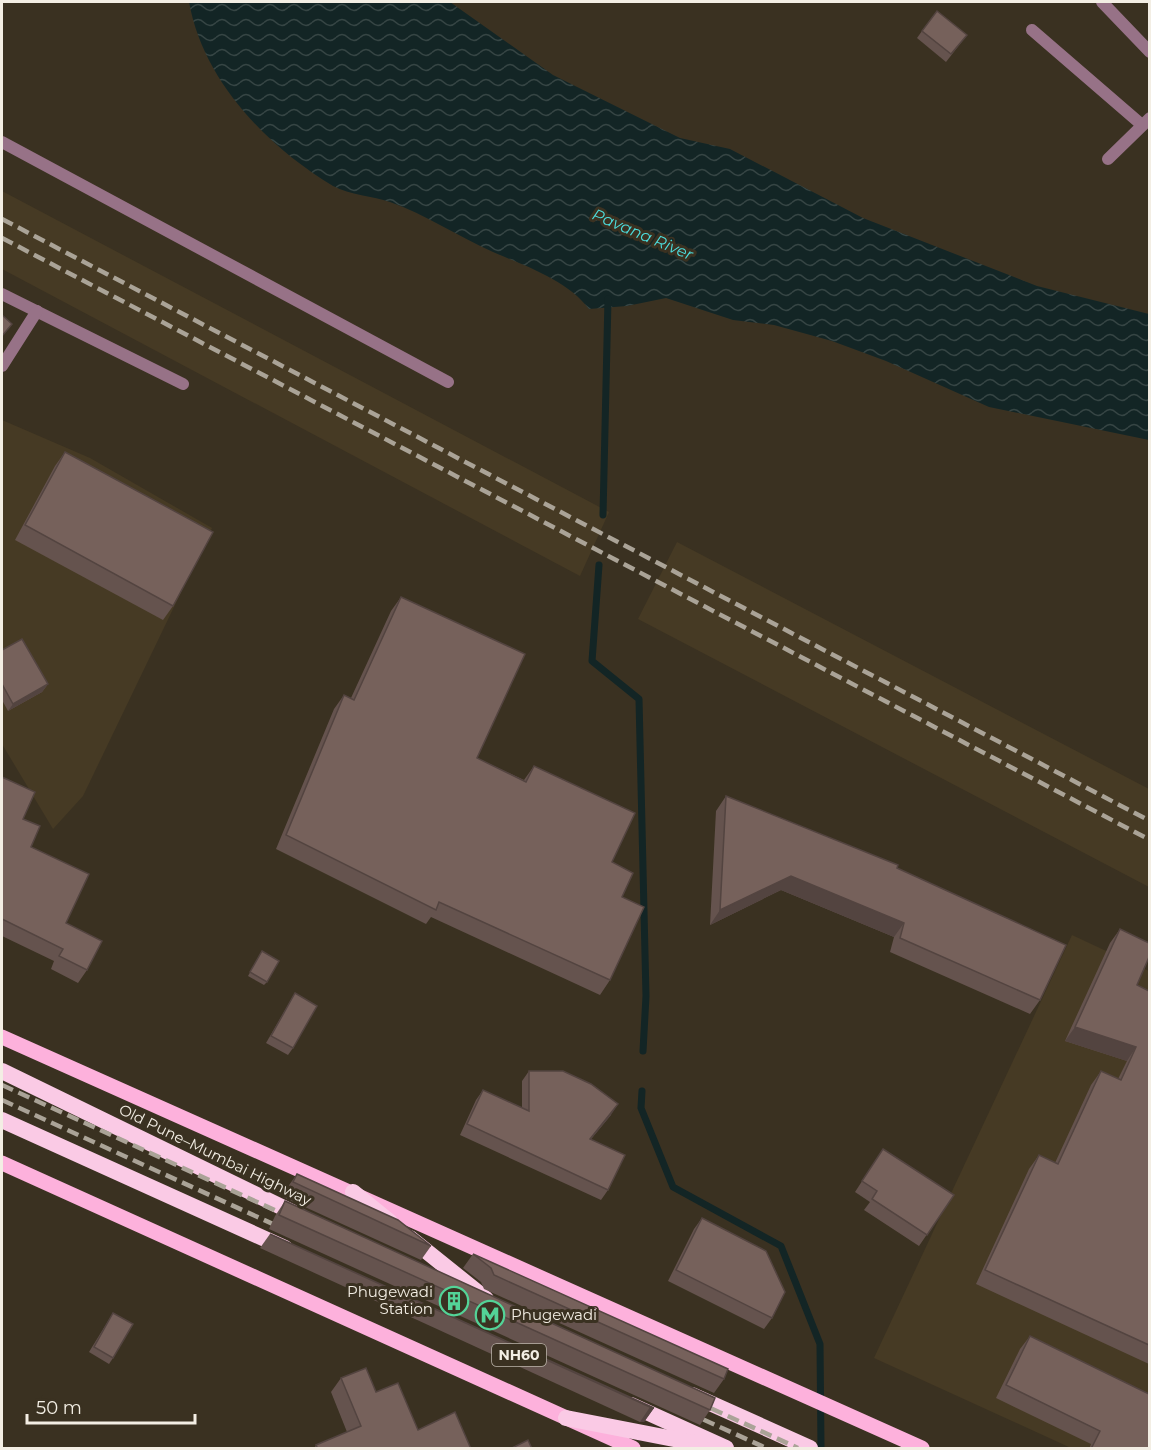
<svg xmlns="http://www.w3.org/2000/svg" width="1151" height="1450" viewBox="0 0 1151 1450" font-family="Montserrat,sans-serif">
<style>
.built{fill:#463a24}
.water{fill:url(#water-waves)}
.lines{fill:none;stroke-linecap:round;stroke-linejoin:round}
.stream{stroke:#132525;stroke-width:7}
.minor{stroke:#977287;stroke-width:12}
.primary{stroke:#fdb1dc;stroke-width:15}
.trunk{stroke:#facae5;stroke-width:16}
.rail{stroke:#aaa397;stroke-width:4.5;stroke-dasharray:12 6;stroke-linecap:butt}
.wall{fill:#65534e}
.shaded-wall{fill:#534440}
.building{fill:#76615b;stroke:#534440;stroke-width:1.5}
.labels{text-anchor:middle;stroke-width:6;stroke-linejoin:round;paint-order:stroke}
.shield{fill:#3a3121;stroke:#bcb5aa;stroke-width:1.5}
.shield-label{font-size:14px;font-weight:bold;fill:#f3eee4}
.street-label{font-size:15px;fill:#f3eee4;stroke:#3a3121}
.poi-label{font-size:15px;fill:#f3eee4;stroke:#3a3121;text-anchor:end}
.water-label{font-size:16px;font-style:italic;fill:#4cdede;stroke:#3a3121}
</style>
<defs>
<pattern id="water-waves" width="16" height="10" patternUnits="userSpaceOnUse" patternTransform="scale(1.5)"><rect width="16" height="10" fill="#132525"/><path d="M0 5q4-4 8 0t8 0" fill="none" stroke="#364544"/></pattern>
</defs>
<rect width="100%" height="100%" fill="#3a3121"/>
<!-- built -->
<g class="built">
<path d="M 2,191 L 609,512 L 580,576 L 2,269 Z"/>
<path d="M 2,420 L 90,458 L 212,528 L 83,796 L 53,829 L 2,744 Z"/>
<path d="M 677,542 L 1149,789 L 1149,887 L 638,619 Z"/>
<path d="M 1072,935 L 1149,971 L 1149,1448 L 1071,1448 L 874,1358 Z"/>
</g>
<!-- water -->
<path class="water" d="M 189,2 L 450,2 L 553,75 L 680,138 L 730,149 L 863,218 L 1037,286 L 1149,314 L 1149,440 L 989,407 L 886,361 L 832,341 L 774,325 L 733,320 L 666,298 L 627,306 L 589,309 C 567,280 525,266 493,252 C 459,237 425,214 390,202 C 373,196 350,195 333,186 C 266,146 203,80 189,2 Z"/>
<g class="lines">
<!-- stream -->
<g class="stream">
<path d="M 603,515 L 608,299"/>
<path d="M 599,565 L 592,661 L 639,699 L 646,996 L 643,1051"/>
<path d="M 642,1091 L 641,1108 L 673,1187 L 781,1246 L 820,1344 L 821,1448"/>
</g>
<!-- minor -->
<g class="minor">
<path d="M 1102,2 L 1150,52"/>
<path d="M 1032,30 L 1142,125"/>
<path d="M 2,142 L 448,382"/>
<path d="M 1108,159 L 1150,118"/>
<path d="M 2,294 L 183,384"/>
<path d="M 2,366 L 37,311"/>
</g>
<!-- primary -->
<g class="primary">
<path d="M 2,1037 L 922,1448"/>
<path d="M 2,1163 L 633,1448"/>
</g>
<!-- trunk -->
<g class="trunk">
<path d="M 2,1071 L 300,1216"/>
<path d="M 2,1120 L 285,1248"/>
<path d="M 353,1192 L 390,1222"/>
<path d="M 410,1238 L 486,1299"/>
<path d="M 692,1395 L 810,1448"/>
<path d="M 631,1405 L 726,1448"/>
<path d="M 566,1418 L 700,1444"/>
</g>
<!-- rail -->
<g class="rail">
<path d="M 2,219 L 1150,821"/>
<path d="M 2,238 L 1150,840"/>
<path d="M 2,1085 L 294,1219"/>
<path d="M 2,1100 L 286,1230"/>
<path d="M 695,1401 L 798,1448"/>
<path d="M 687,1412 L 766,1448"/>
</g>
</g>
<!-- wall -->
<g class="wall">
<path d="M 922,31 L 967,35 L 946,62 L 917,38 Z"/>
<path d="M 65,452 L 173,606 L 163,620 L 15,540 L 55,466 Z"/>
<path d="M 401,597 L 477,758 L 524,780 L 534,766 L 612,862 L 622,897 L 610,980 L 600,995 L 431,917 L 426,924 L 276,849 L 334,709 L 344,695 L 351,698 L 391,611 Z"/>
<path d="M 2,650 L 48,684 L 42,692 L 8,711 L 2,700 Z"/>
<path d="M 2,777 L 23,819 L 31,847 L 87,970 L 78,983 L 51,969 L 54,961 L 2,936 Z"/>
<path d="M 726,796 L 897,868 L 1040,1000 L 1030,1014 L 890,952 L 894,937 L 781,890 L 710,925 L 716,811 Z"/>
<path d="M 1120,929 L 1137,985 L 1149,991 L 1149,1364 L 976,1284 L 1029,1169 L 1039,1155 L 1055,1163 L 1091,1085 L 1101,1071 L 1118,1079 L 1127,1061 L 1065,1041 L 1110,943 Z"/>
<path d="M 262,951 L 267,982 L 264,985 L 248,976 Z"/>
<path d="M 295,993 L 293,1048 L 288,1055 L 266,1043 Z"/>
<path d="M 529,1071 L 611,1115 L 591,1139 L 608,1190 L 601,1200 L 460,1135 L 476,1100 L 483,1090 L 522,1108 L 522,1081 Z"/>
<path d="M 883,1149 L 954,1195 L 919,1246 L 864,1210 L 870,1202 L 855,1192 Z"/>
<path d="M 297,1174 L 431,1246 L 421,1260 L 283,1197 L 287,1188 Z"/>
<path d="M 285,1201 L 710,1410 L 700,1425 L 269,1229 L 275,1216 Z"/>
<path d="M 702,1218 L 772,1318 L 764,1329 L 668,1281 L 694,1229 Z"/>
<path d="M 270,1234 L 654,1408 L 644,1422 L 640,1422 L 260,1248 Z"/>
<path d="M 473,1254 L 724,1379 L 714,1393 L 484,1289 L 481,1282 L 463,1268 Z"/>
<path d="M 113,1313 L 113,1358 L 109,1364 L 89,1352 Z"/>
<path d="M 1030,1336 L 1149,1449 L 1089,1449 L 1091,1444 L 996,1398 L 1020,1349 Z"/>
<path d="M 341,1378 L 376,1392 L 418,1430 L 471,1449 L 314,1449 L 316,1445 L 347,1432 L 331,1392 Z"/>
</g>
<!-- shaded-wall -->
<g class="shaded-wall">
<path d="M 48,684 L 42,692 L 8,711 L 13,704 Z"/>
<path d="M 791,876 L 904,923 L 894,937 L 781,890 L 710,925 L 720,910 Z"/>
<path d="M 1075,1027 L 1136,1047 L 1127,1061 L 1065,1041 Z"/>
<path d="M 618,1104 L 611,1115 L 583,1149 L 590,1139 Z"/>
<path d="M 650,1407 L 654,1408 L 644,1422 L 640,1422 Z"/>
</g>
<!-- building -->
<g class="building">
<path d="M 937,11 L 967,35 L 951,54 L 922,31 Z"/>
<path d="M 2,315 L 12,324 L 2,336 Z"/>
<path d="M 65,452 L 213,532 L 173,606 L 25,525 Z"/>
<path d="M 401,597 L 525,654 L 477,758 L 526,782 L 534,766 L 635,813 L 612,862 L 633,873 L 622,897 L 644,907 L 610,980 L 439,902 L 436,910 L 286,835 L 344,695 L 354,700 Z"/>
<path d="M 22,639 L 48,684 L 13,704 L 2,684 L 2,650 Z"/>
<path d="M 2,777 L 35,792 L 23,819 L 40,826 L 31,847 L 89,874 L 66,923 L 102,941 L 87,970 L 59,956 L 63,949 L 2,919 Z"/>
<path d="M 726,796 L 898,865 L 897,868 L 1066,945 L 1040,1000 L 900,938 L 904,923 L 791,876 L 720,910 Z"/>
<path d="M 1120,929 L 1149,943 L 1149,957 L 1137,985 L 1149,991 L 1149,1345 L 985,1270 L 1039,1155 L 1058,1164 L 1101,1071 L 1121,1080 L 1136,1047 L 1075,1027 Z"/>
<path d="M 262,951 L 279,961 L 267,982 L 250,972 Z"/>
<path d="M 295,993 L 317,1006 L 293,1048 L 271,1036 Z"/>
<path d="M 529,1071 L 563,1071 L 591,1084 L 618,1104 L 590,1139 L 625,1155 L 608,1190 L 467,1124 L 483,1090 L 529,1111 Z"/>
<path d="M 883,1149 L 954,1195 L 927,1235 L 872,1199 L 877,1191 L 862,1181 Z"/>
<path d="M 297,1174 L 398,1220 L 431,1246 L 293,1182 Z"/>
<path d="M 285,1201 L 715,1398 L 710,1410 L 279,1215 Z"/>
<path d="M 702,1218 L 766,1251 L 785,1292 L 772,1318 L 676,1270 Z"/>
<path d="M 270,1234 L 654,1408 L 650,1407 Z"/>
<path d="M 473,1254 L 728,1369 L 724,1379 L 494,1275 L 491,1268 Z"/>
<path d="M 113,1313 L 133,1324 L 113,1358 L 94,1347 Z"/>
<path d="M 1030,1336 L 1149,1394 L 1149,1449 L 1091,1449 L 1100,1431 L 1006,1385 Z"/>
<path d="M 366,1368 L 376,1392 L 398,1383 L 418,1430 L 455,1412 L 471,1449 L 318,1449 L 316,1445 L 361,1426 L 341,1378 Z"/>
<path d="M 528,1440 L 532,1449 L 510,1449 Z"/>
</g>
<!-- icons -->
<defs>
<g id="building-ring" transform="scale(1.5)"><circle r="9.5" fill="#3a3121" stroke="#53d397" stroke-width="1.5"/><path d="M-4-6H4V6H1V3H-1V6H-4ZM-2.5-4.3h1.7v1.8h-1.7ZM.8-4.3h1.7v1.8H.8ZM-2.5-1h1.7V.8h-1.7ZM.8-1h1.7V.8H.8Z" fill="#53d397"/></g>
<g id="metro-ring" transform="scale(1.5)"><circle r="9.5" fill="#3a3121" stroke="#53d397" stroke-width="1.5"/><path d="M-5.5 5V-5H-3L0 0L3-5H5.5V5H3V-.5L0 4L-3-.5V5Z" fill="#53d397"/></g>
</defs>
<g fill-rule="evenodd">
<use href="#building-ring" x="454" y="1301"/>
<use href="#metro-ring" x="490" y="1315"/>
</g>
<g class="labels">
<!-- shield labels -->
<rect class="shield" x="492" y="1344" width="54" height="22" rx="4.5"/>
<g class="shield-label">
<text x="519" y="1360">NH60</text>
</g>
<!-- street labels -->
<g class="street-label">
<text transform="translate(215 1155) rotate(26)" y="5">Old Pune–Mumbai Highway</text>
</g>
<!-- poi labels -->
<g class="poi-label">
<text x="433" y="1297">Phugewadi<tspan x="433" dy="17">Station</tspan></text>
<text x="511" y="1320" text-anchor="start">Phugewadi</text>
</g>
<!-- water labels -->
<g class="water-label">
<text transform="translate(643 234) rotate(23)" y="6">Pavana River</text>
</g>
</g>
<!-- border -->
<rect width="1151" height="1450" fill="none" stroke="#f3eee4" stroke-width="6"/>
<!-- scale -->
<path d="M27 1414v9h168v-9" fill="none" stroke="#f3eee4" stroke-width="3"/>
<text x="36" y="1414" font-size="18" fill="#f3eee4" stroke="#3a3121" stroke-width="4.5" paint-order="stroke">50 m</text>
</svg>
